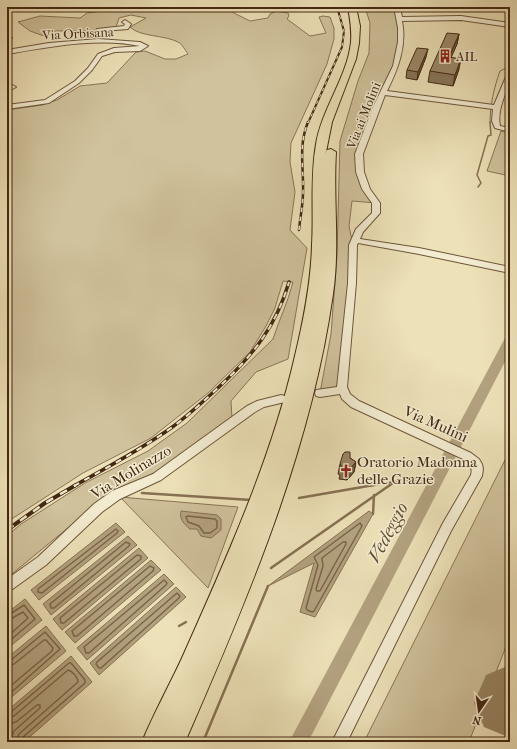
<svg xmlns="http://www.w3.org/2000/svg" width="517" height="749" viewBox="0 0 517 749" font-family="'IM FELL French Canon',serif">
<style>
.green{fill:#d0c29c;stroke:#8a7556}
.water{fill:#b3a27f;stroke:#867153}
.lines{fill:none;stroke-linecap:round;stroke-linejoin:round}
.shore{stroke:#7b6548;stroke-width:1.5}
.stream-far3{stroke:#867153;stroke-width:1}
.stream-far2{stroke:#867153;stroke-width:1.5}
.stream-far1{stroke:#867153;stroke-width:2}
.stream{stroke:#867153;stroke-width:2.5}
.river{fill:#b3a27f;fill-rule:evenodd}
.runway{fill:#988464;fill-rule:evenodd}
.minor-casing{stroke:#6e563b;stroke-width:2}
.highway-casing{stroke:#432811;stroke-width:2}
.minor{fill:#f3ecd1;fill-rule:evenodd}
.highway{fill:#ede1b8;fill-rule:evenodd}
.rail-far3-casing{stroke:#432811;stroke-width:2}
.rail-far2-casing{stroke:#432811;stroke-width:2.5}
.rail-far1-casing{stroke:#432811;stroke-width:3.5}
.rail-casing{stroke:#432811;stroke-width:4}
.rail-far3{stroke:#f3ecd1;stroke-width:1;stroke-dasharray:3.5;stroke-linecap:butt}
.rail-far2{stroke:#f3ecd1;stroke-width:1.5;stroke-dasharray:4.5;stroke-linecap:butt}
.rail-far1{stroke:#f3ecd1;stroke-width:2;stroke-dasharray:6;stroke-linecap:butt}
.rail{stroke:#f3ecd1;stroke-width:2.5;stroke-dasharray:8;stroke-linecap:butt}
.wall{fill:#857559;stroke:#432811}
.shaded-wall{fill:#6c5f49;stroke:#432811}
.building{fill:#9b8868;stroke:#432811}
.labels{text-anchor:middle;stroke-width:3;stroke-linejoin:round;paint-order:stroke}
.far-street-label{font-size:13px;fill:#432811;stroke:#f3ecd1}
.far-poi-label{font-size:13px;fill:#432811;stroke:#f3ecd1;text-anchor:start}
.street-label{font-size:15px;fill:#432811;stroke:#f3ecd1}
.poi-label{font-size:15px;fill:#432811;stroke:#f3ecd1;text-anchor:start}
.near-water-label{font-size:19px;font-style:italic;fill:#654d32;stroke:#f3ecd1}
</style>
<rect width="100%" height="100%" fill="#ede1b8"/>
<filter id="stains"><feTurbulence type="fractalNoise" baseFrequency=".005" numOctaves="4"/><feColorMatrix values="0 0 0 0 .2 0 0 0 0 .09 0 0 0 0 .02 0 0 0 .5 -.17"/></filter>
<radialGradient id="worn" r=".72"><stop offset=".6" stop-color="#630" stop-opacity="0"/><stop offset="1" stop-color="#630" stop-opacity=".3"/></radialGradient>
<!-- green -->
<g class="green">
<path d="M 110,7 L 222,7 L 250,21 L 268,18 L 270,14 L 276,11 L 288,13 L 289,16 L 287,19 L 310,36 L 326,33 L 319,17 L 323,16 L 330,17 L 334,28 L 334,39 L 327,64 L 291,143 L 290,162 L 295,192 L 290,230 L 307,248 L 288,359 L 256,372 L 231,401 L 232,419 L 156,472 L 109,494 L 7,578 L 7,536 L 21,524 L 85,483 L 148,451 L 187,423 L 273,339 C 279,320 288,302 293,282 L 283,281 L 275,308 L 266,326 L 250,352 L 208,393 L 151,438 L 83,473 L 7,522 L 7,110 L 42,105 L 57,100 L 80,86 L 107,83 L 136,52 L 145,51 L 165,59 L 176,59 L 188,54 C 185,50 182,44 178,42 C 165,35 140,37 130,27 L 146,18 L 131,15 L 119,18 L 115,30 L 56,31 L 44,36 L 30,31 L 18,22 L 40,16 L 80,18 L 87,13 L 110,10 Z"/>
<path d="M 365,7 L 397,7 L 400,19 L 396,66 L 359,154 L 360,171 L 376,203 L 352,201 L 349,226 L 353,245 L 343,390 L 320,393 L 331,334 L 337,256 L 340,141 L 358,81 L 369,53 L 370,23 Z"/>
<path d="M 501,131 L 510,133 L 510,176 L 487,171 Z"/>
<path d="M 510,450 L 510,636 L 469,742 L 364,742 Z"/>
<path d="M 120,497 L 238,507 L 208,588 Z"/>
</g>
<!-- water -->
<g class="water">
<path d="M 181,511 L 217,515 L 221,519 L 221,530 L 211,538 L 201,536 L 197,529 L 190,529 C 184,524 179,519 181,511 Z"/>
<path d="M 369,511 L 373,514 L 315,617 L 300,612 L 314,563 L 268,586 Z"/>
<path d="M 116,523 L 125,532 L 39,600 L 31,590 Z"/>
<path d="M 128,536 L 137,545 L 51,615 L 43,604 Z"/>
<path d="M 139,548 L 148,558 L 62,630 L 53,619 Z"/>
<path d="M 151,560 L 161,570 L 75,643 L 65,632 Z"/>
<path d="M 164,574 L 174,584 L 87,660 L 77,648 Z"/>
<path d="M 176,587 L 186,597 L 99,675 L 90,663 Z"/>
<path d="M 25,599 L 42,620 L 7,649 L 7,613 Z"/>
<path d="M 46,626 L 66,651 L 7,701 L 7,658 Z"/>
<path d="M 71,656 L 92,682 L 24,742 L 7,742 L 7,711 Z"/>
</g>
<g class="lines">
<!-- shore -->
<g class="shore">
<path d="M 188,516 L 215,519 L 217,521 L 217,528 L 210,533 L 204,533 L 199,526 L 188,522 L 186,517 Z"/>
<path d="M 360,523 L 362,526 L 314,611 L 312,612 L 307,610 L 306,608 L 318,565 L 314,557 Z"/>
<path d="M 116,529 L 118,531 L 117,533 L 42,593 L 38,592 L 38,589 Z"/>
<path d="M 126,542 L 130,544 L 129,546 L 54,608 L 51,608 L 50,604 Z"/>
<path d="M 343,542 L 346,542 L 346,544 L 320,591 L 317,591 L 316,589 L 323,566 L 322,558 Z"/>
<path d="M 137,555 L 141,556 L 141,559 L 64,623 L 61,623 L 60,618 Z"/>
<path d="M 150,566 L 154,568 L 153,571 L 77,636 L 74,636 L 72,631 Z"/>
<path d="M 164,580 L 167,583 L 166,585 L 89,653 L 86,653 L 84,647 Z"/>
<path d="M 177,593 L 180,596 L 179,598 L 101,668 L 99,668 L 96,664 L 97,662 Z"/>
<path d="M 7,616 L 24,605 L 35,619 L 7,643"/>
<path d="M 7,621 L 23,612 L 28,618 L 7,637"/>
<path d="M 7,661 L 11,660 L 45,632 L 60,649 L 7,696"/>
<path d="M 7,666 L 14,664 L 44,640 L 46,640 L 53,648 L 52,651 L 7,689"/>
<path d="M 7,713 L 11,712 L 69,663 L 71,663 L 85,680 L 85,683 L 23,737 L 21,742"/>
<path d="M 7,718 L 14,716 L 68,670 C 72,671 78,677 78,682 L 19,734 L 16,742"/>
<path d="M 7,724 L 16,722 L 37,705 L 40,705 L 40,708 L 14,731 L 10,742"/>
</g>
<!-- stream-far3 -->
<g class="stream-far3">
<path d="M 510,51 L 510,54"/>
<path d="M 490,123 C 490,105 494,88 500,71 L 506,68 L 510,57"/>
</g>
<!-- stream-far2 -->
<path class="stream-far2" d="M 478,187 L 481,183 L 477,175 L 488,136 L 491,135 L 490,122"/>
<!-- stream-far1 -->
<g class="stream-far1">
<path d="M 369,486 L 405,480 L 436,482"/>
<path d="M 389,486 L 396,481"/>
</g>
<!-- stream -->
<g class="stream">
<path d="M 142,493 L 251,500"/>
<path d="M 299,498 L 374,485"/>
<path d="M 373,514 L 374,495"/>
<path d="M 271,568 L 390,485"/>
<path d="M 179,626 L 186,622"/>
<path d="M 203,742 L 268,586"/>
</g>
<!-- river -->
<path class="river" d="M 510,336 L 510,352 L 308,742 L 289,742 L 504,340 L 506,337 Z"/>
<!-- runway -->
<path class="runway" d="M 510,665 L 510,736 L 508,737 L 484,727 L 474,703 L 486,675 Z"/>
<!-- minor casing -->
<g class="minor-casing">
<g id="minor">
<path d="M 256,7 L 262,7 L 258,11 L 255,9 Z"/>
<path d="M 394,7 L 400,7 L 402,17 L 461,16 L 510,23 L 510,27 L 461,20 L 402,21 C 407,46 398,69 387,91 L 494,105 L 508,72 L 510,71 C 510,91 496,106 500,126 L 510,128 L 510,132 L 495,128 L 492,121 L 493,109 L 385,95 L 363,154 L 364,172 L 370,189 L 380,203 L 380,213 L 363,232 L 360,239 L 419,248 L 510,267 L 510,273 L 419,254 L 358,243 L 357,245 L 356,283 L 347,387 L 350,394 L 359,401 L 471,453 L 479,459 L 482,464 L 483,469 L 482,476 L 451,531 L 347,742 L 332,742 L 443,523 L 471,475 C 473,467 470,463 463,459 L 351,407 L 342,399 L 340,394 L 320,397 L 316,396 L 315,393 L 316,390 L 337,387 L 348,283 L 349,245 L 356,229 L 372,213 L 372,203 L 362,189 L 356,172 L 355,154 L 373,107 L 393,66 L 398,42 L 398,28 Z"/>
<path d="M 125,20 L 131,24 L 128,29 L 102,31 L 102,35 C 98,38 89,39 85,36 L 96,34 L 97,29 L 124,26 L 125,24 L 122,22 Z"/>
<path d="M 7,36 L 11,37 L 12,38 L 7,40 Z"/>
<path d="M 98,39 L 140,42 L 148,46 L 140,51 L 115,52 L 102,56 L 92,70 L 79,83 L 49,103 L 7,109 L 7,105 L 45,100 L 75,81 L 88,68 L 98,54 L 114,48 L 140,46 C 100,37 48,47 7,54 L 7,50 L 49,43 Z"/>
<path d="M 7,82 L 16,87 L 7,92 Z"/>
<path d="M 281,395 L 285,396 L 286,399 L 285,402 L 264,407 L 255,412 L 161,480 L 120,499 L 102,512 L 46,565 L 7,593 L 7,579 L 38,557 L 94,504 L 112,491 L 153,474 L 247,406 L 257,401 Z"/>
</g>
</g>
<!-- highway casing -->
<g class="highway-casing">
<path id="highway" d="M 348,7 L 356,7 L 360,26 L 359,43 L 356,59 L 332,122 L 326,152 L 325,153 L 327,150 L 331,149 L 336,152 C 333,199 340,247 333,294 C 311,450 248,598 185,742 L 142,742 C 154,713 169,686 182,658 C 225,561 270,463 294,360 C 303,323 311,284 312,245 C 314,212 310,178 316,144 C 322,108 347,78 351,42 C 352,30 350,19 348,7 Z"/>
</g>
<!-- minor -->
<use href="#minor" class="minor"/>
<!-- highway -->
<use href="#highway" class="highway"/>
<!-- rail-far3 casing -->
<g class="rail-far3-casing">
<path id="rail-far3" d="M 308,123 L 342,47 L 344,31 L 337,7"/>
</g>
<!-- rail-far2 casing -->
<g class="rail-far2-casing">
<path id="rail-far2" d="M 299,230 C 300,218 303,205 303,193 C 304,168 298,146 308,122"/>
</g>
<!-- rail-far1 casing -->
<g class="rail-far1-casing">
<path id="rail-far1" d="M 74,486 C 106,468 140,450 171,428 C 189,415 205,400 221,385 C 254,354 276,326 289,282"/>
</g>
<!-- rail casing -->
<g class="rail-casing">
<path id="rail" d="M 7,530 L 45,503 L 76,485"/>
</g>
<!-- rail-far3 -->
<use href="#rail-far3" class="rail-far3"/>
<!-- rail-far2 -->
<use href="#rail-far2" class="rail-far2"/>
<!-- rail-far1 -->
<use href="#rail-far1" class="rail-far1"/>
<!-- rail -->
<use href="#rail" class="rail"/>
</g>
<!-- wall -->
<g class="wall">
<path d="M 459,34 L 457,44 L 451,57 L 459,69 L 453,86 L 428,82 L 430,71 Z"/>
<path d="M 426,57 L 417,80 L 406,78 L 407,70 Z"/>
<path d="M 350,458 L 356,462 L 354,472 L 347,480 L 339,479 L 340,475 L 338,474 L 340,464 Z"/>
</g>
<!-- shaded-wall -->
<g class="shaded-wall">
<path d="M 459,34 L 457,44 L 447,67 L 449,57 Z"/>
<path d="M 428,49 L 426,57 L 417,80 L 418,72 Z"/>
<path d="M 461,59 L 459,69 L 453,86 L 455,75 Z"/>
<path d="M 356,462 L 354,472 L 347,480 L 349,470 Z"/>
</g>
<!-- building -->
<g class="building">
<path d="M 447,33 L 459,34 L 449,57 L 461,59 L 455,75 L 430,71 Z"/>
<path d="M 417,48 L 428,49 L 418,72 L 407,70 Z"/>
<path d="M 345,452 L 350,452 L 350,458 L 356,462 L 349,470 L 341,468 L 341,465 L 340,464 L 343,454 Z"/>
</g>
<!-- icons -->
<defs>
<g id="building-bare" transform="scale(1.08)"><path d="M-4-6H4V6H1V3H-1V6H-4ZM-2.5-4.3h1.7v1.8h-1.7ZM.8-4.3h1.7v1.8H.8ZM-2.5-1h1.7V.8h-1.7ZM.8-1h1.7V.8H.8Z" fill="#8f2418" stroke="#f3ecd1" stroke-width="2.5" paint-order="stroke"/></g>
<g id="church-bare" transform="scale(1.08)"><path d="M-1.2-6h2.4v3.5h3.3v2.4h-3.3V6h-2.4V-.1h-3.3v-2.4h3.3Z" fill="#8f2418" stroke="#f3ecd1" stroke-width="2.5" paint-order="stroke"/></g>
</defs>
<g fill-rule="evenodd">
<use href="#building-bare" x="445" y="56"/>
<use href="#church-bare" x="346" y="471"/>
</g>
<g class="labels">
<!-- far-street labels -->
<g class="far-street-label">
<text transform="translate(78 33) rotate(-3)" y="5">Via Orbisana</text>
<text transform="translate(363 115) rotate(-68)" y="5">Via ai Molini</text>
</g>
<!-- far-poi labels -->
<g class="far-poi-label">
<text x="456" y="61">AIL</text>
</g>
<!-- street labels -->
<g class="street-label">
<text transform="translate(436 424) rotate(24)" y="5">Via Mulini</text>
<text transform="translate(131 472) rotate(-31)" y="5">Via Molinazzo</text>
</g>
<!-- poi labels -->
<g class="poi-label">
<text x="357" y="467">Oratorio Madonna<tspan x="357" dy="17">delle Grazie</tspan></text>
</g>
<!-- near-water labels -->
<g class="near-water-label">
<text transform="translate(387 532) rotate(-62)" y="7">Vedeggio</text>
</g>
</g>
<!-- margin -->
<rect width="517" height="749" fill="none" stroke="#ede1b8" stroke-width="24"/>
<rect x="8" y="8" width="501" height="733" fill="none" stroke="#432811" stroke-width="2"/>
<rect x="12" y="12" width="493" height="725" fill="none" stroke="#432811"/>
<!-- north arrow -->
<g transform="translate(479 711) rotate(193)" stroke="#f3ecd1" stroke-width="3" paint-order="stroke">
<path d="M0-3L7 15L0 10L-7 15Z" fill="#432811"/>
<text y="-6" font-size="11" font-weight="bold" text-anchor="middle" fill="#432811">N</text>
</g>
<rect width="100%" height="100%" filter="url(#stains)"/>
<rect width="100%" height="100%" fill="url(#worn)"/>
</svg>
